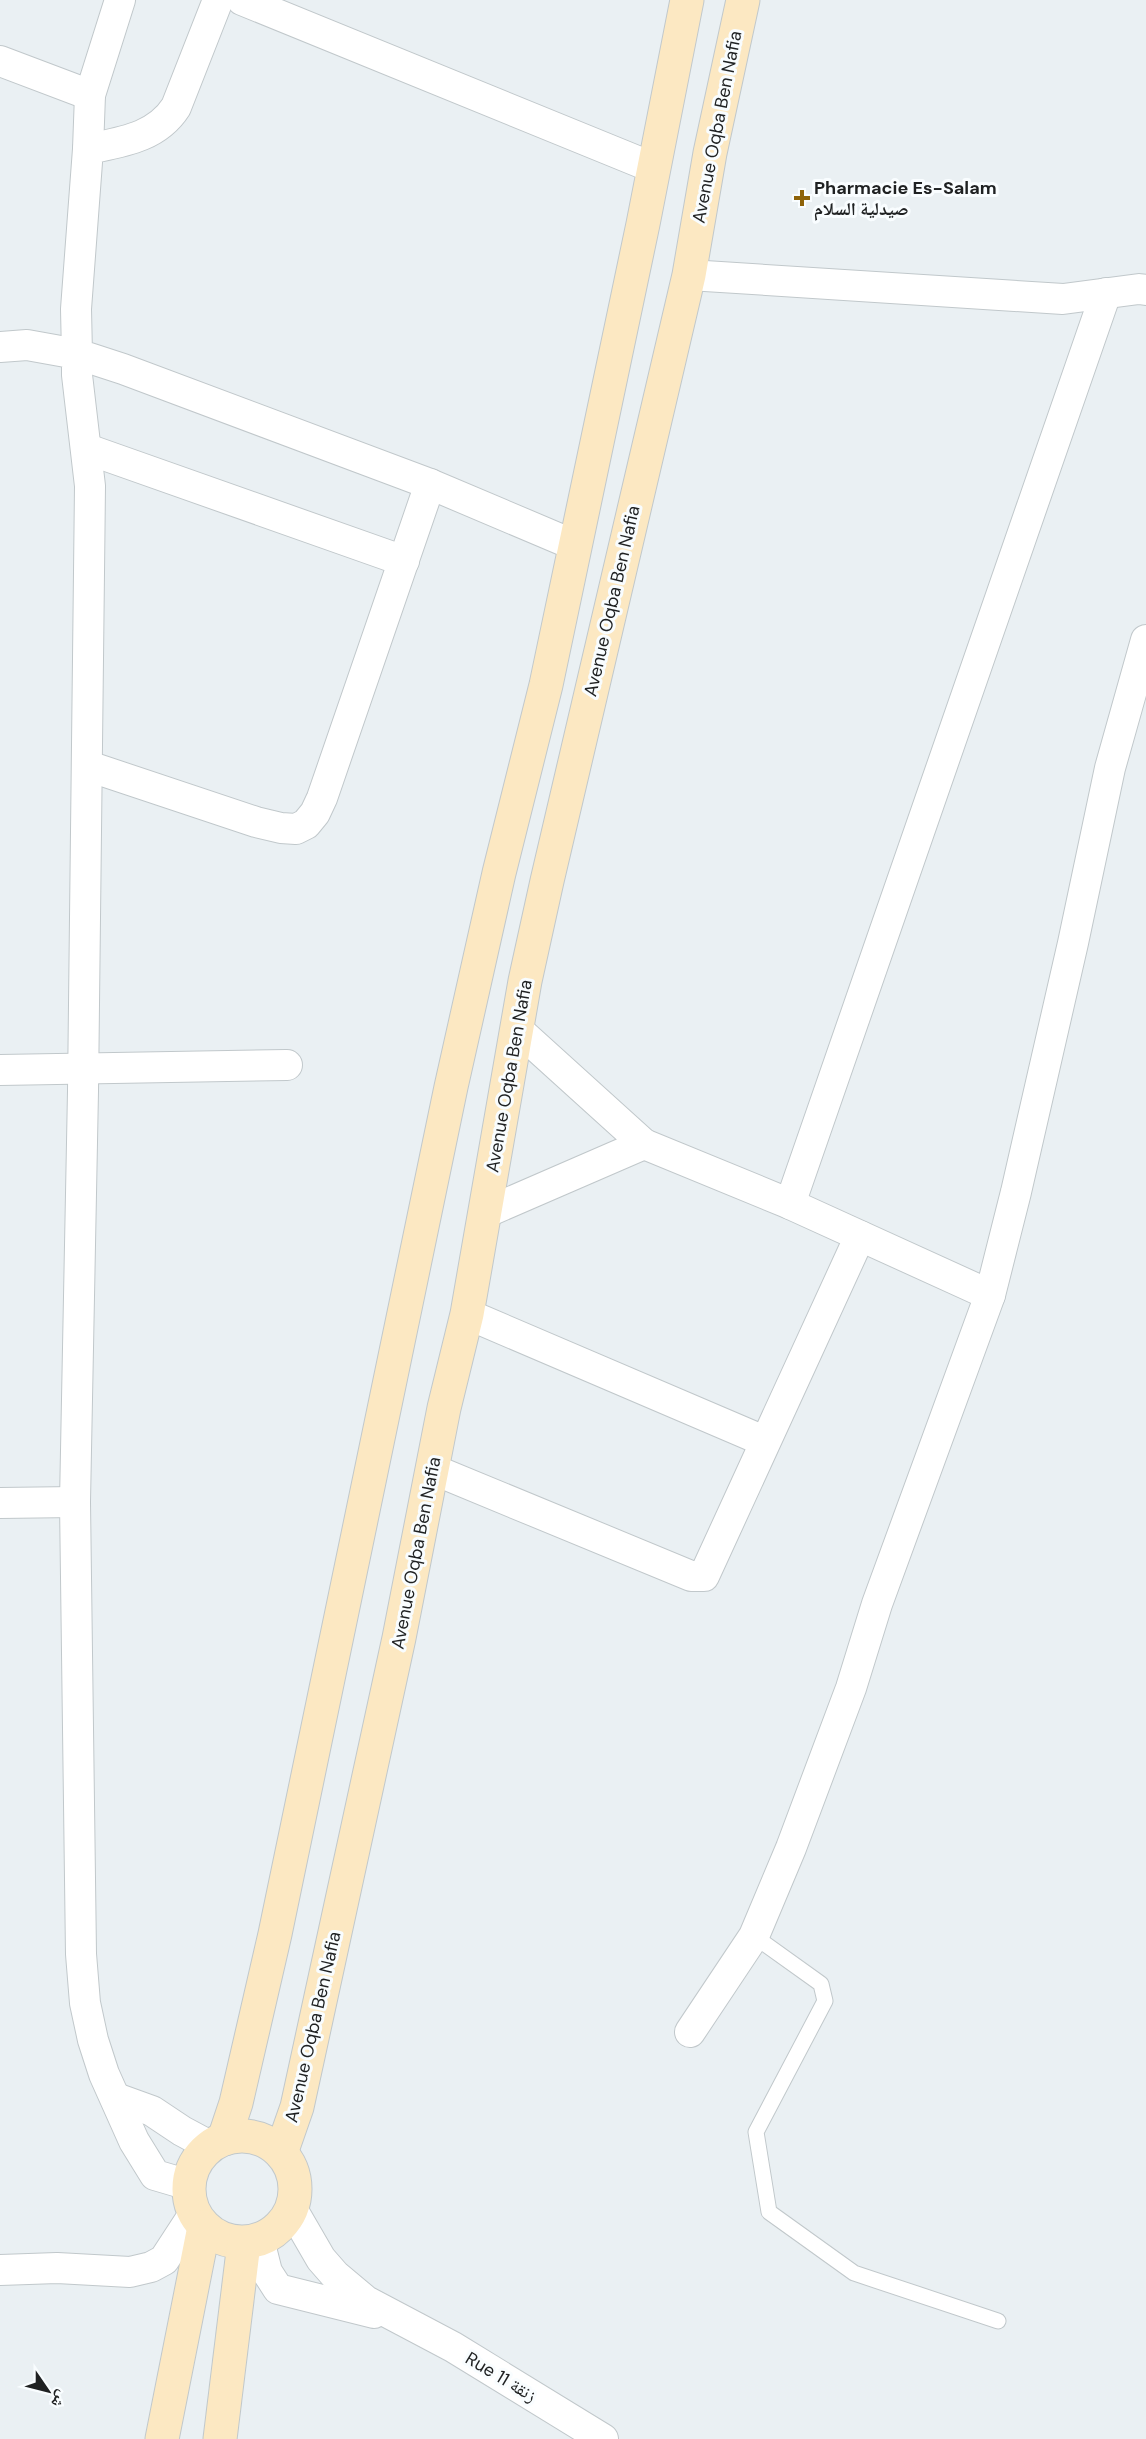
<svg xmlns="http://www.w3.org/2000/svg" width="1146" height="2439" viewBox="0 0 1146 2439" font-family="'DM Sans','Noto Naskh Arabic',sans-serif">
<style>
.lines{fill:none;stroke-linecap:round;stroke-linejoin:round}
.lane-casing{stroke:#c1c8cb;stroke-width:17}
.street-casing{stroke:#c1c8cb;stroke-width:32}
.secondary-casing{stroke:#c1c8cb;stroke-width:35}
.lane{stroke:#fff;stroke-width:15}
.street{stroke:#fff;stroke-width:30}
.secondary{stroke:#fce8c2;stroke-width:33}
.poi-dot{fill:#8e6309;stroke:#f9fdff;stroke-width:2}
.labels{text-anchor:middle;stroke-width:6;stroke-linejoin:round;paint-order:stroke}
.street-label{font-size:18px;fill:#1f2122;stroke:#f9fdff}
.poi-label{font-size:18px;font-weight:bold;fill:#1f2122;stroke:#f9fdff;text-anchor:start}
</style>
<rect width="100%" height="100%" fill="#eaf0f3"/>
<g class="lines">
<!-- lane casing -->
<g class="lane-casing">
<path id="lane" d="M 754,1936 L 821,1984 L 825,2001 L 756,2132 L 769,2212 L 854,2273 L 998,2321"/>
</g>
<!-- street casing -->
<g class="street-casing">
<g id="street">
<path d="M 218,0 L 176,107 C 156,138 121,142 88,149 L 76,309 L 77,354 L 123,369 L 430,484 L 574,545"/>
<path d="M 242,0 L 654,168"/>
<path d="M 0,61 L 90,95"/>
<path d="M 88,149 L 90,95 L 120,0"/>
<path d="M 689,275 L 1063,299 L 1139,289 L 1146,290"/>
<path d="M 0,347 L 27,345 L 77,354 L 77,375 L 90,486 L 83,1091 L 75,1502 L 81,1954 L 85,2003 L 93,2040 L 104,2074 L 134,2141 L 155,2175 L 189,2185"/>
<path d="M 87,449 L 404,561"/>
<path d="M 88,766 L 256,822 L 281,828 L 296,829 L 306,824 L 315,813 L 322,798 L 430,484"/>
<path d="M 517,1029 L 644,1144 L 790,1204 L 990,1295"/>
<path d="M 0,1070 L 287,1065"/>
<path d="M 790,1204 L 1106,293"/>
<path d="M 485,1213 L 644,1144"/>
<path d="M 467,1314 L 764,1441"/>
<path d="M 432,1469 L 691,1576 L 704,1576 L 860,1236"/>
<path d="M 0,1503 L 75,1502"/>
<path d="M 690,2032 L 754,1936 L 791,1848 L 851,1688 L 877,1604 L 990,1295 L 1016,1192 L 1073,943 L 1110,768 L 1146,640"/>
<path d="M 116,2098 L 152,2111 L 182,2131 L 210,2146"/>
<path d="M 292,2209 L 321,2259 L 335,2275 L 366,2301 L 453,2347 L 603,2439"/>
<path d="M 259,2240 L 267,2272 L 278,2289 L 374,2313"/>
<path d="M 0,2270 L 57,2268 L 130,2272 L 151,2267 L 164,2260 L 194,2214"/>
</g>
</g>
<!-- secondary casing -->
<g class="secondary-casing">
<g id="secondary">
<circle cx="242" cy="2189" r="53"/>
<path d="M 224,2139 L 236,2103 L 275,1934 L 451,1087 L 499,873 L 546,685 L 643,224 L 687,0"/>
<path d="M 281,2153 L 297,2107 L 399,1638 L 444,1408 L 467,1314 L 525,981 L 547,881 L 689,275 L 710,153 L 743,0"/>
<path d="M 162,2439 L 204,2227"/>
<path d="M 220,2439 L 244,2243"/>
</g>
</g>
<!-- lane -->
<use href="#lane" class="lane"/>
<!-- street -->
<use href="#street" class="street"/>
<!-- secondary -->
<use href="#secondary" class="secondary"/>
</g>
<!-- markers -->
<path class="poi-dot" d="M799 189h6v6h6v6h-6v6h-6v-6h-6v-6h6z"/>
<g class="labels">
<!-- street labels -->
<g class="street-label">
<text transform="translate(717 127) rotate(-79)" y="6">Avenue Oqba Ben Nafia</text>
<text transform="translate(612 601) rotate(-77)" y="6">Avenue Oqba Ben Nafia</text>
<text transform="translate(509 1076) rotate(-80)" y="6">Avenue Oqba Ben Nafia</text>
<text transform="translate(416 1553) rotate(-79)" y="6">Avenue Oqba Ben Nafia</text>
<text transform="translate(313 2027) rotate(-77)" y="6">Avenue Oqba Ben Nafia</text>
<text transform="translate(501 2377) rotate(31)" y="6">Rue 11 زنقة</text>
</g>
<!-- poi labels -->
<g class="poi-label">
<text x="814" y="194">Pharmacie Es-Salam<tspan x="814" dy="21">صيدلية السلام</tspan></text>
</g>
</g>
<!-- north arrow -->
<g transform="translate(48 2391) rotate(125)" stroke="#f9fdff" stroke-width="4.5" paint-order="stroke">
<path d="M0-4.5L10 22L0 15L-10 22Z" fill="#1f2122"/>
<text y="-9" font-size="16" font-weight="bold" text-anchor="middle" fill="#1f2122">ش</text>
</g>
</svg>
